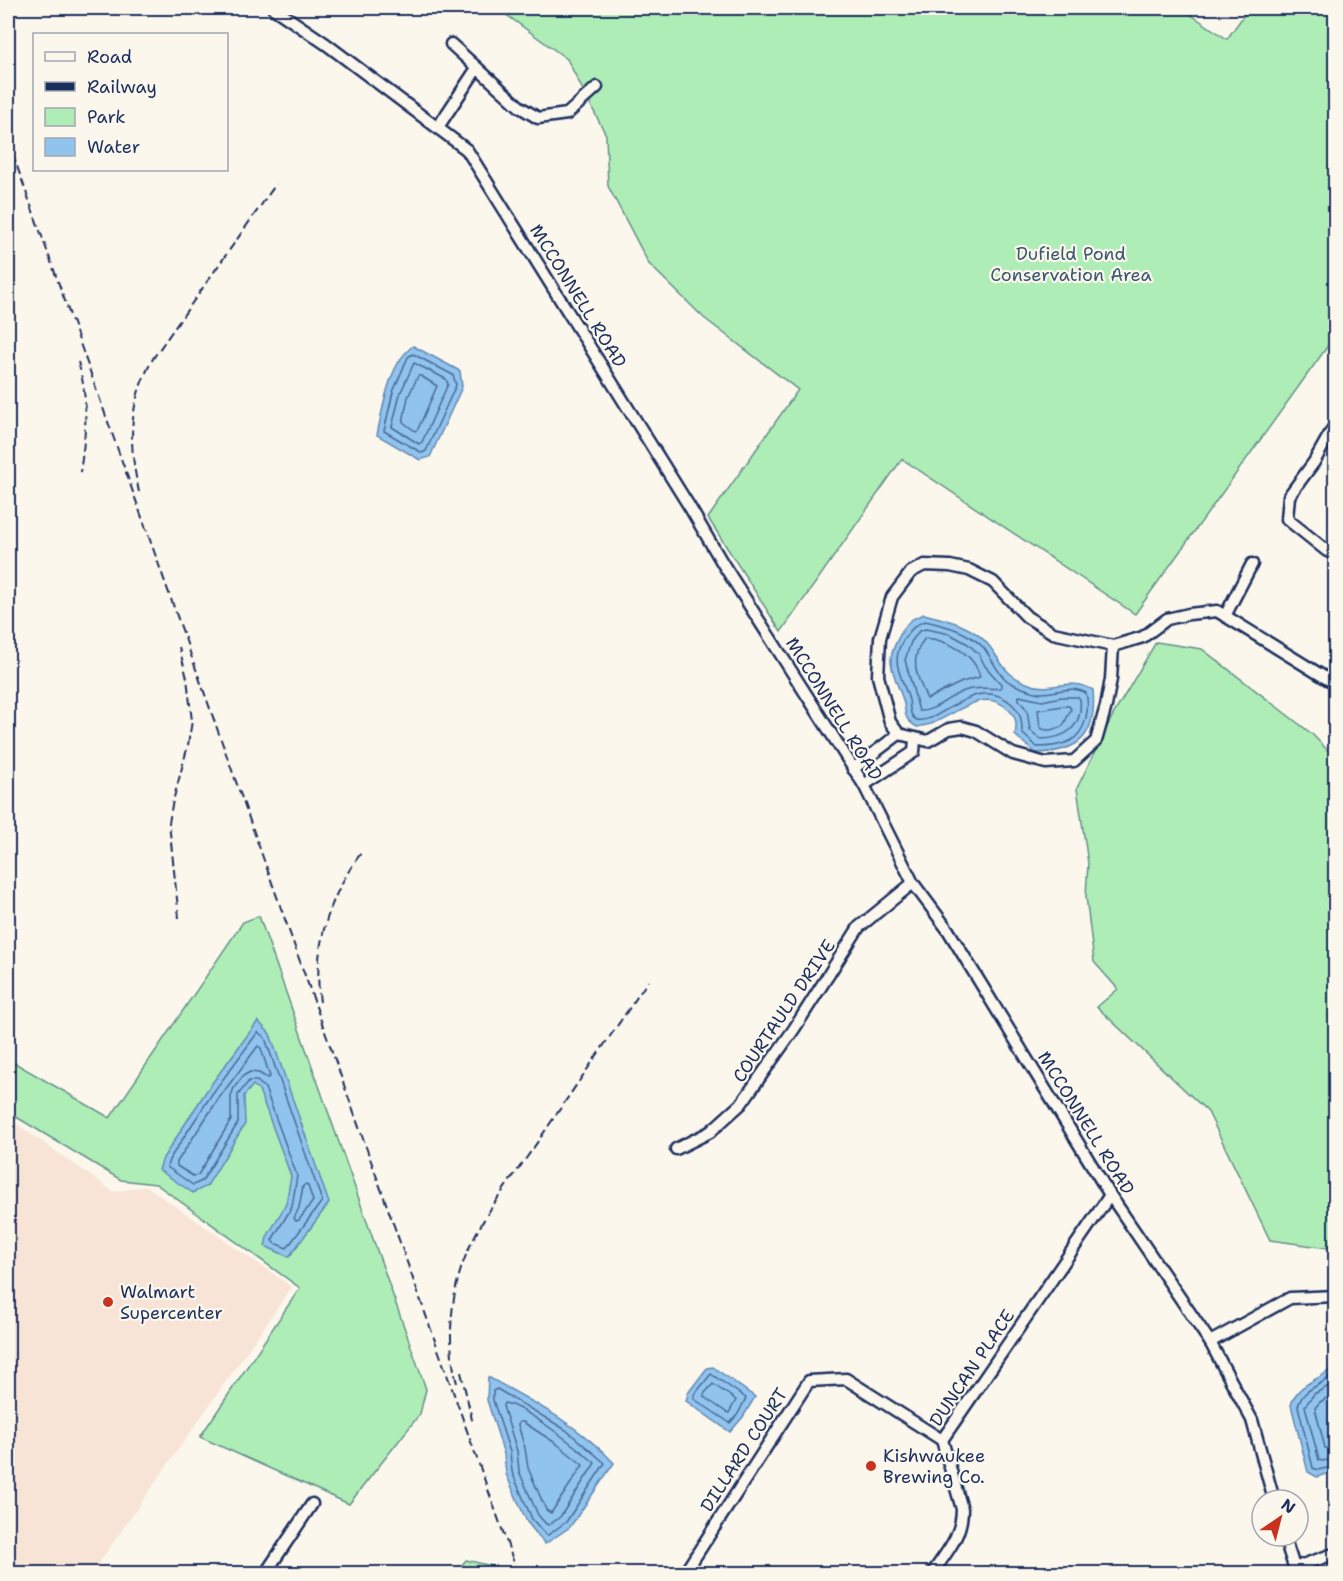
<svg xmlns="http://www.w3.org/2000/svg" width="1343" height="1581" viewBox="0 0 1343 1581" font-family="'Shantell Sans',sans-serif">
<style>
.built{fill:#f7e4d6}
.green{fill:#aeeeb6;stroke:#648e8a;stroke-width:1.5}
.water{fill:#90c3ed;stroke:#6188b4;stroke-width:1.5}
.lines{fill:none;stroke-linecap:round;stroke-linejoin:round}
.shore{stroke:#4a6a97;stroke-width:1.5}
.minor-casing{stroke:#1b2f5e;stroke-width:15}
.minor{stroke:#fbf7ec;stroke-width:10}
.rail{stroke:#1b2f5e;stroke-width:2;stroke-dasharray:9 4.5;stroke-linecap:butt}
.poi-dot{fill:#c8321e;stroke:#fbf7ec;stroke-width:2}
.labels{text-anchor:middle;stroke-width:4.5;stroke-linejoin:round;paint-order:stroke}
.park-label{font-size:18px;fill:#385570;stroke:#fbf7ec}
.street-label{font-size:18px;fill:#1b2f5e;stroke:#fbf7ec}
.poi-label{font-size:18px;fill:#1b2f5e;stroke:#fbf7ec;text-anchor:start}
</style>
<rect width="100%" height="100%" fill="#fbf7ec"/>
<filter id="ink" filterUnits="userSpaceOnUse"><feTurbulence type="fractalNoise" baseFrequency=".0167" numOctaves="2"/><feDisplacementMap in="SourceGraphic" scale="12" xChannelSelector="R" yChannelSelector="G"/><feConvolveMatrix kernelMatrix="1 2 1 2 8 2 1 2 1" color-interpolation-filters="sRGB"/></filter>
<g filter="url(#ink)">
<!-- built -->
<path class="built" d="M 8,1118 L 114,1192 L 146,1186 L 292,1287 L 92,1573 L 8,1573 Z"/>
<!-- green -->
<g class="green">
<path d="M 497,8 L 1181,8 L 1227,39 L 1249,8 L 1335,8 L 1335,336 L 1135,614 L 902,459 L 781,632 L 708,518 L 798,390 L 704,318 L 649,264 L 608,186 L 606,135 L 567,59 Z"/>
<path d="M 1156,642 L 1202,649 L 1312,734 L 1335,758 L 1335,800 L 1333,803 L 1335,802 L 1335,1249 L 1270,1240 L 1208,1112 L 1097,1007 L 1118,989 L 1094,962 L 1086,896 L 1088,863 L 1077,788 L 1113,715 Z"/>
<path d="M 259,916 L 426,1389 L 420,1414 L 349,1504 L 200,1437 L 300,1288 L 156,1184 L 121,1180 L 8,1112 L 8,1059 L 110,1118 L 243,922 Z"/>
<path d="M 466,1560 L 500,1568 L 502,1573 L 455,1573 Z"/>
</g>
<!-- water -->
<g class="water">
<path d="M 413,346 L 460,371 L 462,387 L 430,457 L 420,460 L 377,435 C 383,407 389,363 413,346 Z"/>
<path d="M 924,614 C 948,620 975,626 990,647 C 1004,666 1005,675 1029,684 C 1051,693 1068,676 1093,690 C 1097,736 1080,752 1035,753 L 1015,735 C 1017,724 1017,717 1008,709 C 983,686 955,715 931,724 C 927,725 922,726 917,727 C 902,718 907,714 903,700 C 900,690 891,671 891,661 C 890,651 904,625 911,620 C 915,617 920,616 924,614 Z"/>
<path d="M 258,1021 L 270,1034 L 329,1203 L 289,1257 L 265,1246 L 267,1237 L 286,1204 L 291,1176 L 259,1090 L 253,1085 L 244,1096 L 245,1124 L 207,1186 L 193,1193 L 159,1170 L 163,1158 L 207,1090 Z"/>
<path d="M 1335,1359 L 1335,1471 L 1317,1477 L 1308,1472 L 1291,1405 C 1297,1385 1312,1383 1327,1372 C 1331,1369 1333,1363 1335,1359 Z"/>
<path d="M 713,1367 L 755,1397 L 743,1417 L 730,1432 L 686,1401 L 688,1393 L 707,1368 Z"/>
<path d="M 488,1377 C 532,1401 580,1426 614,1463 L 570,1527 L 545,1544 L 527,1522 L 506,1474 L 504,1454 L 487,1400 Z"/>
</g>
<g class="lines">
<!-- shore -->
<g class="shore">
<path d="M 413,354 L 453,375 L 456,385 L 426,451 L 422,453 L 384,431 L 393,392 L 408,357 Z"/>
<path d="M 414,363 L 446,379 L 448,384 L 422,442 L 419,444 L 392,427 L 400,394 Z"/>
<path d="M 418,376 L 421,376 L 437,386 L 418,429 L 415,431 L 403,422 L 408,397 Z"/>
<path d="M 925,621 C 947,626 968,631 984,648 C 993,660 999,678 1013,684 C 1022,688 1031,692 1040,693 C 1056,694 1071,684 1086,693 C 1090,708 1086,733 1070,741 C 1060,746 1048,747 1037,747 L 1022,733 C 1022,720 1021,713 1012,704 C 977,672 940,725 917,720 C 914,719 912,716 911,713 C 909,708 910,705 909,700 C 906,689 897,672 897,660 C 897,645 911,625 925,621 Z"/>
<path d="M 926,629 L 950,634 L 968,644 L 979,654 L 985,666 L 1001,684 L 1001,688 C 990,690 980,686 967,690 C 951,694 936,712 919,711 L 905,660 L 911,642 L 919,631 Z"/>
<path d="M 925,638 C 948,640 975,654 980,677 L 962,682 L 927,699 C 917,677 908,659 925,638 Z"/>
<path d="M 1019,696 L 1042,701 L 1062,697 L 1078,697 L 1080,699 C 1083,727 1066,739 1040,739 L 1030,730 L 1027,710 L 1019,700 Z"/>
<path d="M 1063,706 L 1069,706 L 1071,709 L 1063,726 C 1055,729 1046,733 1040,727 L 1038,710 Z"/>
<path d="M 258,1032 L 265,1038 L 322,1201 L 287,1248 L 274,1243 L 272,1240 L 292,1207 L 297,1176 L 265,1088 L 257,1081 L 249,1081 L 238,1095 L 238,1123 L 202,1181 L 193,1185 L 167,1167 L 169,1160 L 212,1094 Z"/>
<path d="M 258,1046 L 261,1048 L 270,1077 L 267,1078 L 259,1073 L 250,1072 L 243,1076 L 234,1088 L 231,1096 L 231,1120 L 198,1175 L 193,1176 L 177,1166 L 177,1162 L 219,1098 Z"/>
<path d="M 306,1184 L 308,1186 L 313,1201 L 299,1220 L 296,1221 L 294,1218 L 299,1208 L 303,1186 Z"/>
<path d="M 1336,1371 C 1325,1386 1303,1386 1298,1406 L 1313,1468 L 1318,1470 L 1336,1466"/>
<path d="M 711,1374 L 746,1398 L 738,1414 L 730,1423 L 694,1399 L 694,1395 Z"/>
<path d="M 1336,1382 L 1314,1394 L 1305,1406 L 1319,1460 L 1322,1461 L 1336,1459"/>
<path d="M 713,1384 L 736,1400 L 729,1413 L 726,1412 L 704,1397 L 704,1394 Z"/>
<path d="M 497,1389 L 566,1430 L 605,1463 L 566,1522 L 548,1535 L 545,1534 L 532,1519 L 512,1472 L 510,1452 L 493,1400 L 493,1391 Z"/>
<path d="M 1336,1393 L 1320,1402 L 1315,1408 L 1325,1448 L 1336,1450"/>
<path d="M 504,1403 C 525,1406 578,1448 595,1463 L 560,1517 L 549,1525 L 546,1524 L 538,1515 L 519,1471 L 517,1451 L 503,1406 Z"/>
<path d="M 519,1422 L 523,1422 L 557,1444 L 583,1465 L 551,1513 L 546,1510 L 528,1468 L 525,1448 L 518,1425 Z"/>
</g>
<!-- minor casing -->
<g class="minor-casing">
<g id="minor">
<path d="M 273,8 L 326,44 L 467,150 L 689,506 L 723,564 L 864,785 L 913,883 L 948,930 L 1110,1195 L 1210,1342 L 1252,1420 L 1274,1500"/>
<path d="M 451,44 L 520,107 L 538,118 L 567,114 L 597,87"/>
<path d="M 438,127 L 477,68"/>
<path d="M 1336,423 L 1314,462 L 1289,496 L 1287,519 L 1327,551 L 1336,555"/>
<path d="M 1225,616 L 1252,564"/>
<path d="M 899,734 L 890,722 L 878,676 L 880,638 L 892,597 L 911,572 L 924,565 L 950,566 L 969,570 L 993,582 L 1027,617 L 1053,633 L 1113,646 L 1143,637 L 1167,619 L 1189,614 L 1217,611 L 1329,680"/>
<path d="M 899,734 L 928,741 L 949,729 L 962,727 L 976,731 L 1013,754 L 1046,763 L 1074,761 L 1096,741 L 1106,706 L 1111,679 L 1113,646"/>
<path d="M 853,769 L 899,734"/>
<path d="M 864,785 L 914,752 L 915,739"/>
<path d="M 676,1149 L 710,1132 L 741,1104 L 794,1029 L 859,927 L 913,883"/>
<path d="M 1210,1342 L 1290,1298 L 1336,1296"/>
<path d="M 942,1440 L 1110,1195"/>
<path d="M 1284,1536 L 1296,1573"/>
<path d="M 1294,1568 L 1336,1553"/>
<path d="M 265,1574 L 312,1504"/>
<path d="M 684,1574 L 809,1381 L 846,1379 L 942,1440"/>
<path d="M 932,1574 C 946,1552 962,1537 962,1509 L 942,1440"/>
</g>
</g>
<!-- minor -->
<use href="#minor" class="minor"/>
<!-- rail -->
<g class="rail">
<path d="M 8,141 L 518,1574"/>
<path d="M 78,362 C 89,399 86,434 80,472"/>
<path d="M 139,492 C 128,442 128,402 154,357 L 276,184"/>
<path d="M 179,918 L 169,823 L 172,805 L 188,745 L 192,721 L 187,678 L 179,647"/>
<path d="M 320,1002 C 313,947 328,898 361,853"/>
<path d="M 461,1372 L 473,1424"/>
<path d="M 457,1383 C 447,1347 450,1301 462,1266 C 476,1224 506,1187 532,1150 C 570,1094 609,1038 648,981"/>
</g>
</g>
</g>
<!-- markers -->
<g class="poi-dot">
<circle cx="108" cy="1302" r="6"/>
<circle cx="871" cy="1466" r="6"/>
</g>
<g class="labels">
<!-- park labels -->
<g class="park-label">
<text x="1071" y="260">Dufield Pond<tspan x="1071" dy="21">Conservation Area</tspan></text>
</g>
<!-- street labels -->
<g class="street-label">
<text transform="translate(578 296) rotate(58)" y="6">MCCONNELL ROAD</text>
<text transform="translate(834 709) rotate(58)" y="6">MCCONNELL ROAD</text>
<text transform="translate(784 1011) rotate(-56)" y="6">COURTAULD DRIVE</text>
<text transform="translate(1086 1123) rotate(58)" y="6">MCCONNELL ROAD</text>
<text transform="translate(972 1368) rotate(-56)" y="6">DUNCAN PLACE</text>
<text transform="translate(744 1450) rotate(-57)" y="6">DILLARD COURT</text>
</g>
<!-- poi labels -->
<g class="poi-label">
<text x="120" y="1298">Walmart<tspan x="120" dy="21">Supercenter</tspan></text>
<text x="883" y="1462">Kishwaukee<tspan x="883" dy="21">Brewing Co.</tspan></text>
</g>
</g>
<!-- margin -->
<rect width="1343" height="1581" fill="none" stroke="#fbf7ec" stroke-width="30"/>
<rect x="15" y="15" width="1313" height="1551" fill="none" stroke="#1b2f5e" stroke-width="2" filter="url(#ink)"/>
<!-- legend -->
<rect x="33" y="33" width="195" height="138" fill="#fbf7ec" stroke="#a1a7b3" stroke-width="1.5"/>
<rect x="45" y="52" width="30" height="9" fill="#fbf7ec" stroke="#a1a7b3" stroke-width="1.5"/>
<text x="87" y="63" font-size="18" fill="#1b2f5e">Road</text>
<rect x="45" y="82" width="30" height="9" fill="#1b2f5e" stroke="#a1a7b3" stroke-width="1.5"/>
<text x="87" y="93" font-size="18" fill="#1b2f5e">Railway</text>
<rect x="45" y="108" width="30" height="18" fill="#aeeeb6" stroke="#a1a7b3" stroke-width="1.5"/>
<text x="87" y="123" font-size="18" fill="#1b2f5e">Park</text>
<rect x="45" y="138" width="30" height="18" fill="#90c3ed" stroke="#a1a7b3" stroke-width="1.5"/>
<text x="87" y="153" font-size="18" fill="#1b2f5e">Water</text>
<!-- north arrow -->
<g transform="translate(1280 1518) rotate(35)"><circle r="28" fill="#fbf7ec" stroke="#a1a7b3" stroke-width="1.5"/>
<path d="M0-4.5L10 22L0 15L-10 22Z" fill="#c8321e"/>
<text y="-9" font-size="16" font-weight="bold" text-anchor="middle" fill="#1b2f5e">N</text>
</g>
</svg>
